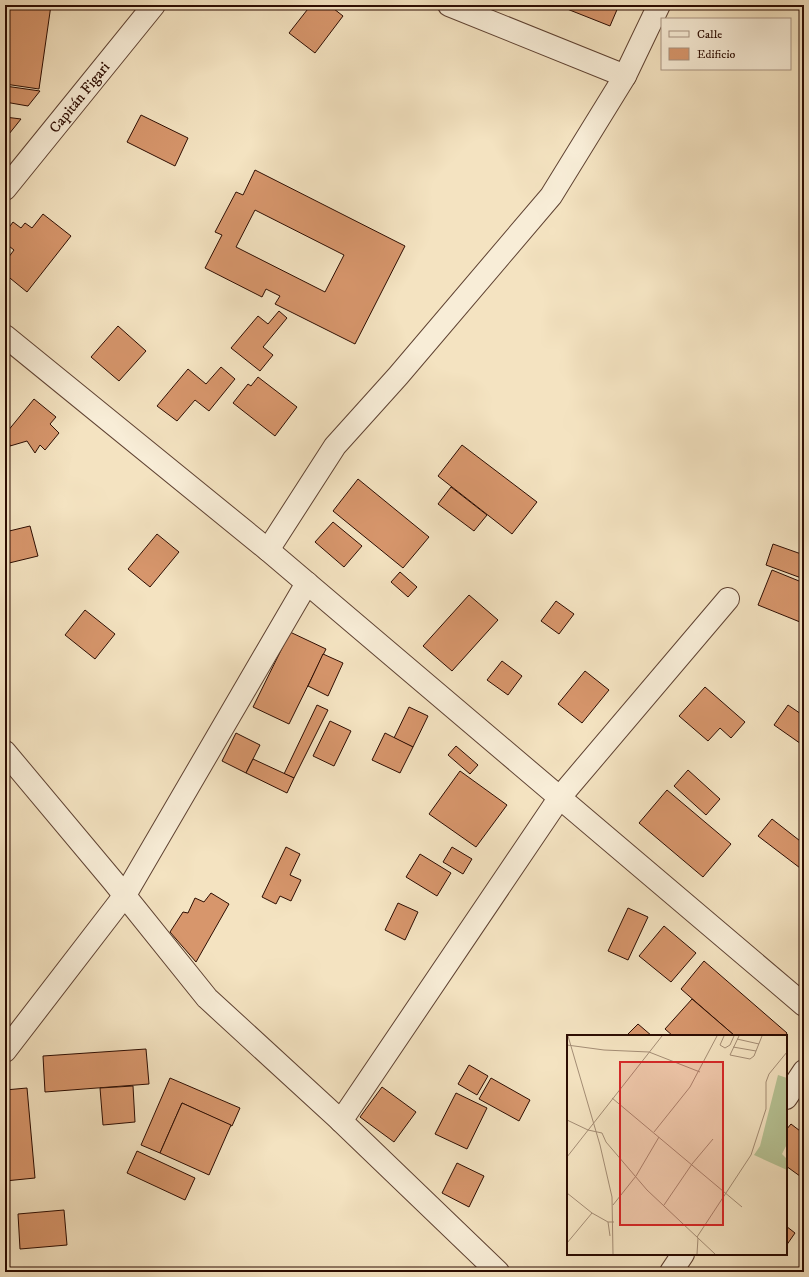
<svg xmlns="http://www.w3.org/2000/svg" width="809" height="1277" viewBox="0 0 809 1277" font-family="'IM FELL DW Pica',serif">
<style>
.building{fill:#d7966c;stroke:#2d0d02;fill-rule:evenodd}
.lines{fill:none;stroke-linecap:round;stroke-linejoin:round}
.minor-casing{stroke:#5f4232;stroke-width:24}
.minor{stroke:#f8edd7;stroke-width:22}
.labels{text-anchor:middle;stroke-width:4;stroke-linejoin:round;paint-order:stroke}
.street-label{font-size:15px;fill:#2d0d02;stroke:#f8edd7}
.inset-road{fill:none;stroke:#a48d75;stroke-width:1}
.view{fill:#d62828;fill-opacity:0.15;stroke:#d62828;stroke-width:2}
.inset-edge{fill:none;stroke:#2d0d02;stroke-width:2}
</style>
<rect width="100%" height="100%" fill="#f4e3c1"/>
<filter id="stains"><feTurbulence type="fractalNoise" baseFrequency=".005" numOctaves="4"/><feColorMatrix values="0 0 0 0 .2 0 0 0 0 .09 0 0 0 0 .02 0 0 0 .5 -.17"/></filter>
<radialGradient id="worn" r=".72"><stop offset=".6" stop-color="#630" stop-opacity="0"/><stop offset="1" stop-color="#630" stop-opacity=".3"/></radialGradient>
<!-- building -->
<g class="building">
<path d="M 5,5 L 51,5 L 39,89 L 5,84 Z"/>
<path d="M 311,5 L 329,5 L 343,16 L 315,53 L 289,33 Z"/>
<path d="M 557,5 L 619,5 L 610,26 Z"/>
<path d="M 5,86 L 40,91 L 28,106 L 5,102 Z"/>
<path d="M 141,115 L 188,138 L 175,166 L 127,142 Z"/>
<path d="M 5,117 L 21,119 L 5,139 Z"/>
<path d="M 255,170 L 405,246 L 355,344 L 275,304 L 280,296 L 266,289 L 262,297 L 205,268 L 222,235 L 215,232 L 236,192 L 243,195 ZM 255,210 L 344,255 L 325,292 L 236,247 Z"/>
<path d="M 43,214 L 71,236 L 27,292 L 5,274 L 5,262 L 14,250 L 5,243 L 5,233 L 13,222 L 21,228 L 25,223 L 32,228 Z"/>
<path d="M 279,311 L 287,318 L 263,347 L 273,355 L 260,371 L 231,348 L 258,316 L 268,324 Z"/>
<path d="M 118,326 L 146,351 L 119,381 L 91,357 Z"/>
<path d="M 221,367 L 235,379 L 209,411 L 195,400 L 177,421 L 157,406 L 188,369 L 206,384 Z"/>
<path d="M 258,377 L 297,407 L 275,436 L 233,403 L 248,384 L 251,386 Z"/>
<path d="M 34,399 L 56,417 L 50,424 L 59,433 L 45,450 L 40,445 L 35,453 L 27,441 L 10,446 L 7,432 Z"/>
<path d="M 462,445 L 537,502 L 512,534 L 438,476 Z"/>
<path d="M 358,479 L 429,537 L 403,568 L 333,511 Z"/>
<path d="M 451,487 L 487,515 L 474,531 L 438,504 Z"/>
<path d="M 333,522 L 362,546 L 344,567 L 315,542 Z"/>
<path d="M 30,526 L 38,556 L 5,564 L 5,532 Z"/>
<path d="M 157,534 L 179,552 L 150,587 L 128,569 Z"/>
<path d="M 773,544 L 804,555 L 804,579 L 766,565 Z"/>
<path d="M 772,570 L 804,583 L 804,612 L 800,622 L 758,605 Z"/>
<path d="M 400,572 L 417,587 L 408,597 L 391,582 Z"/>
<path d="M 469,595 L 498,620 L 452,671 L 423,646 Z"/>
<path d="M 556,601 L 574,614 L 559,634 L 541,621 Z"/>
<path d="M 85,610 L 115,634 L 95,659 L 65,635 Z"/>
<path d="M 290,632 L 326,649 L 289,724 L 253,707 Z"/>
<path d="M 323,654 L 343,663 L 328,696 L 308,686 Z"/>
<path d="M 502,661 L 522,676 L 508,695 L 487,680 Z"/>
<path d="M 585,671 L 609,690 L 582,723 L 558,704 Z"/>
<path d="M 705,687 L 745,722 L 731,738 L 720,728 L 708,741 L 679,716 Z"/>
<path d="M 317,705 L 328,710 L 294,778 L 284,774 Z"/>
<path d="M 788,705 L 804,716 L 804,746 L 774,725 Z"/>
<path d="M 409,707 L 428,716 L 413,747 L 394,738 Z"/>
<path d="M 330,721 L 351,731 L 334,766 L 313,756 Z"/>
<path d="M 236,733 L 260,745 L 246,773 L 222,761 Z"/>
<path d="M 385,733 L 413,747 L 400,773 L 372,760 Z"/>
<path d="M 456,746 L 478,765 L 470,774 L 448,755 Z"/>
<path d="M 253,759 L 294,778 L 287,793 L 246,773 Z"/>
<path d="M 688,770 L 720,799 L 706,815 L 674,786 Z"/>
<path d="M 460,771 L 507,805 L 476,847 L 429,814 Z"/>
<path d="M 667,790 L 731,844 L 703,877 L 639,823 Z"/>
<path d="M 772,819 L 804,844 L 804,871 L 758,836 Z"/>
<path d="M 286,847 L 300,854 L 290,875 L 301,880 L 291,901 L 280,896 L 276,904 L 262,897 Z"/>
<path d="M 452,847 L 472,859 L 463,874 L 443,862 Z"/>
<path d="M 420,854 L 451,873 L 437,896 L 406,877 Z"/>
<path d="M 211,893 L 229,904 L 196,962 L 170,932 L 183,912 L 188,913 L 195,898 L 204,902 Z"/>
<path d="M 398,903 L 418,912 L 405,940 L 385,930 Z"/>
<path d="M 628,908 L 648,917 L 628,960 L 608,951 Z"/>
<path d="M 664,926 L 696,953 L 671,982 L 639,956 Z"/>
<path d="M 704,961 L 787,1033 L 785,1036 L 735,1036 L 681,989 Z"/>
<path d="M 692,999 L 735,1036 L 673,1036 L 665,1029 Z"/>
<path d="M 638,1024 L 652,1036 L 627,1035 Z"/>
<path d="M 146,1049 L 149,1084 L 45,1092 L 43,1056 Z"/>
<path d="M 469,1065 L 488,1076 L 477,1095 L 458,1084 Z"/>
<path d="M 170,1078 L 240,1108 L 232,1126 L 182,1103 L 160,1153 L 141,1145 Z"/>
<path d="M 491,1078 L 530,1100 L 519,1121 L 479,1099 Z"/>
<path d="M 133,1086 L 135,1122 L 103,1125 L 100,1088 Z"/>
<path d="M 382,1087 L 416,1112 L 394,1142 L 360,1117 Z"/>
<path d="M 27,1088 L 35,1178 L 5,1181 L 5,1090 Z"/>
<path d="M 456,1093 L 487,1108 L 467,1149 L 435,1134 Z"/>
<path d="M 182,1103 L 231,1125 L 209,1175 L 160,1153 Z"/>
<path d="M 791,1124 L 804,1134 L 804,1179 L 786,1166 L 786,1130 Z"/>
<path d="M 137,1151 L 195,1178 L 185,1200 L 127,1173 Z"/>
<path d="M 457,1163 L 484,1176 L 469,1207 L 442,1193 Z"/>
<path d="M 64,1210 L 67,1245 L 20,1249 L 18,1214 Z"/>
<path d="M 786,1226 L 795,1233 L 786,1246 Z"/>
</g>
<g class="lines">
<!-- minor casing -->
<g class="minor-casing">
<g id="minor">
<path d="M 449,5 L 625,76"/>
<path id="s1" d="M 5,189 L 154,5"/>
<path d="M 5,336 L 268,550 L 804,1005"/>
<path d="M 268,550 L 335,446 L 398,376 L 551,196 L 625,76 L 659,5"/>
<path d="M 5,752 L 113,881 L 207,998 L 341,1121 L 498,1272"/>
<path d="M 5,1051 L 125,895 L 307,583"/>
<path d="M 786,1098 L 804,1071"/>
<path d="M 341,1121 L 560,797 L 728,599"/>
<path d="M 671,1272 L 683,1254"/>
</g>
</g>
<!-- minor -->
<use href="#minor" class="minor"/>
</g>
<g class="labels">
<!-- street labels -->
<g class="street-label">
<text dy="5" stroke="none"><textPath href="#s1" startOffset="118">Capitán Figari</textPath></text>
</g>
</g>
<!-- overview -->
<g transform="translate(567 1035)">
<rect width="220" height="220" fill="#f4e3c1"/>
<path d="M 211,40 L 220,43 L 220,109 L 215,119 L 220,124 L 220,135 L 187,120 L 193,111 Z" fill="#b7c496"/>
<path class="inset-road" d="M 1,1 L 33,110 L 45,162 L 46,219M 157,1 L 153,10 L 158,13 L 163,10 L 167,1M 172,1 L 163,20 L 183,24 L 187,21 L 195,1M 170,4 L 192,9M 0,10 L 37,15 L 82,17 L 133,37M 166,12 L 189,16M 45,63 L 175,172M 0,85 L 21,95 L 35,98 L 39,107 L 80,155 L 148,219M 87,97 L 123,52 L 150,1M 0,122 L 95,1M 0,158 L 25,178 L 41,187 L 47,187M 46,170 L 69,141 L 92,102M 97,170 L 125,129 L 146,104M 41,187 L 43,201M 130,202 L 184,120 L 199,74 L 199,47 L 202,39 L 220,17M 0,208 L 25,178M 130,219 L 131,203"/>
<path class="view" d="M 53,27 L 156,27 L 156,190 L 53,190 Z"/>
<rect width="220" height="220" class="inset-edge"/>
</g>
<!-- margin -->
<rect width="809" height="1277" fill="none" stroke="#f4e3c1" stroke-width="20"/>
<rect x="6" y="6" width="797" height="1265" fill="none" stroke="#2d0d02" stroke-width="2"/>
<rect x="10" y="10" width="789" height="1257" fill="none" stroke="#2d0d02"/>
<!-- legend -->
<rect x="661" y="18" width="130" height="52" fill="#f8edd7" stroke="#a79382"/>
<rect x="669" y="31" width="20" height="6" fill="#f8edd7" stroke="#a79382"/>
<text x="697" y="38" font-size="12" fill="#2d0d02">Calle</text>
<rect x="669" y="48" width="20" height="12" fill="#d7966c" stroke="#a79382"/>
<text x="697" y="58" font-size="12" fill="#2d0d02">Edificio</text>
<rect width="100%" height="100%" filter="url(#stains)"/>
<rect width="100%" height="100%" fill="url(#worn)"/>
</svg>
